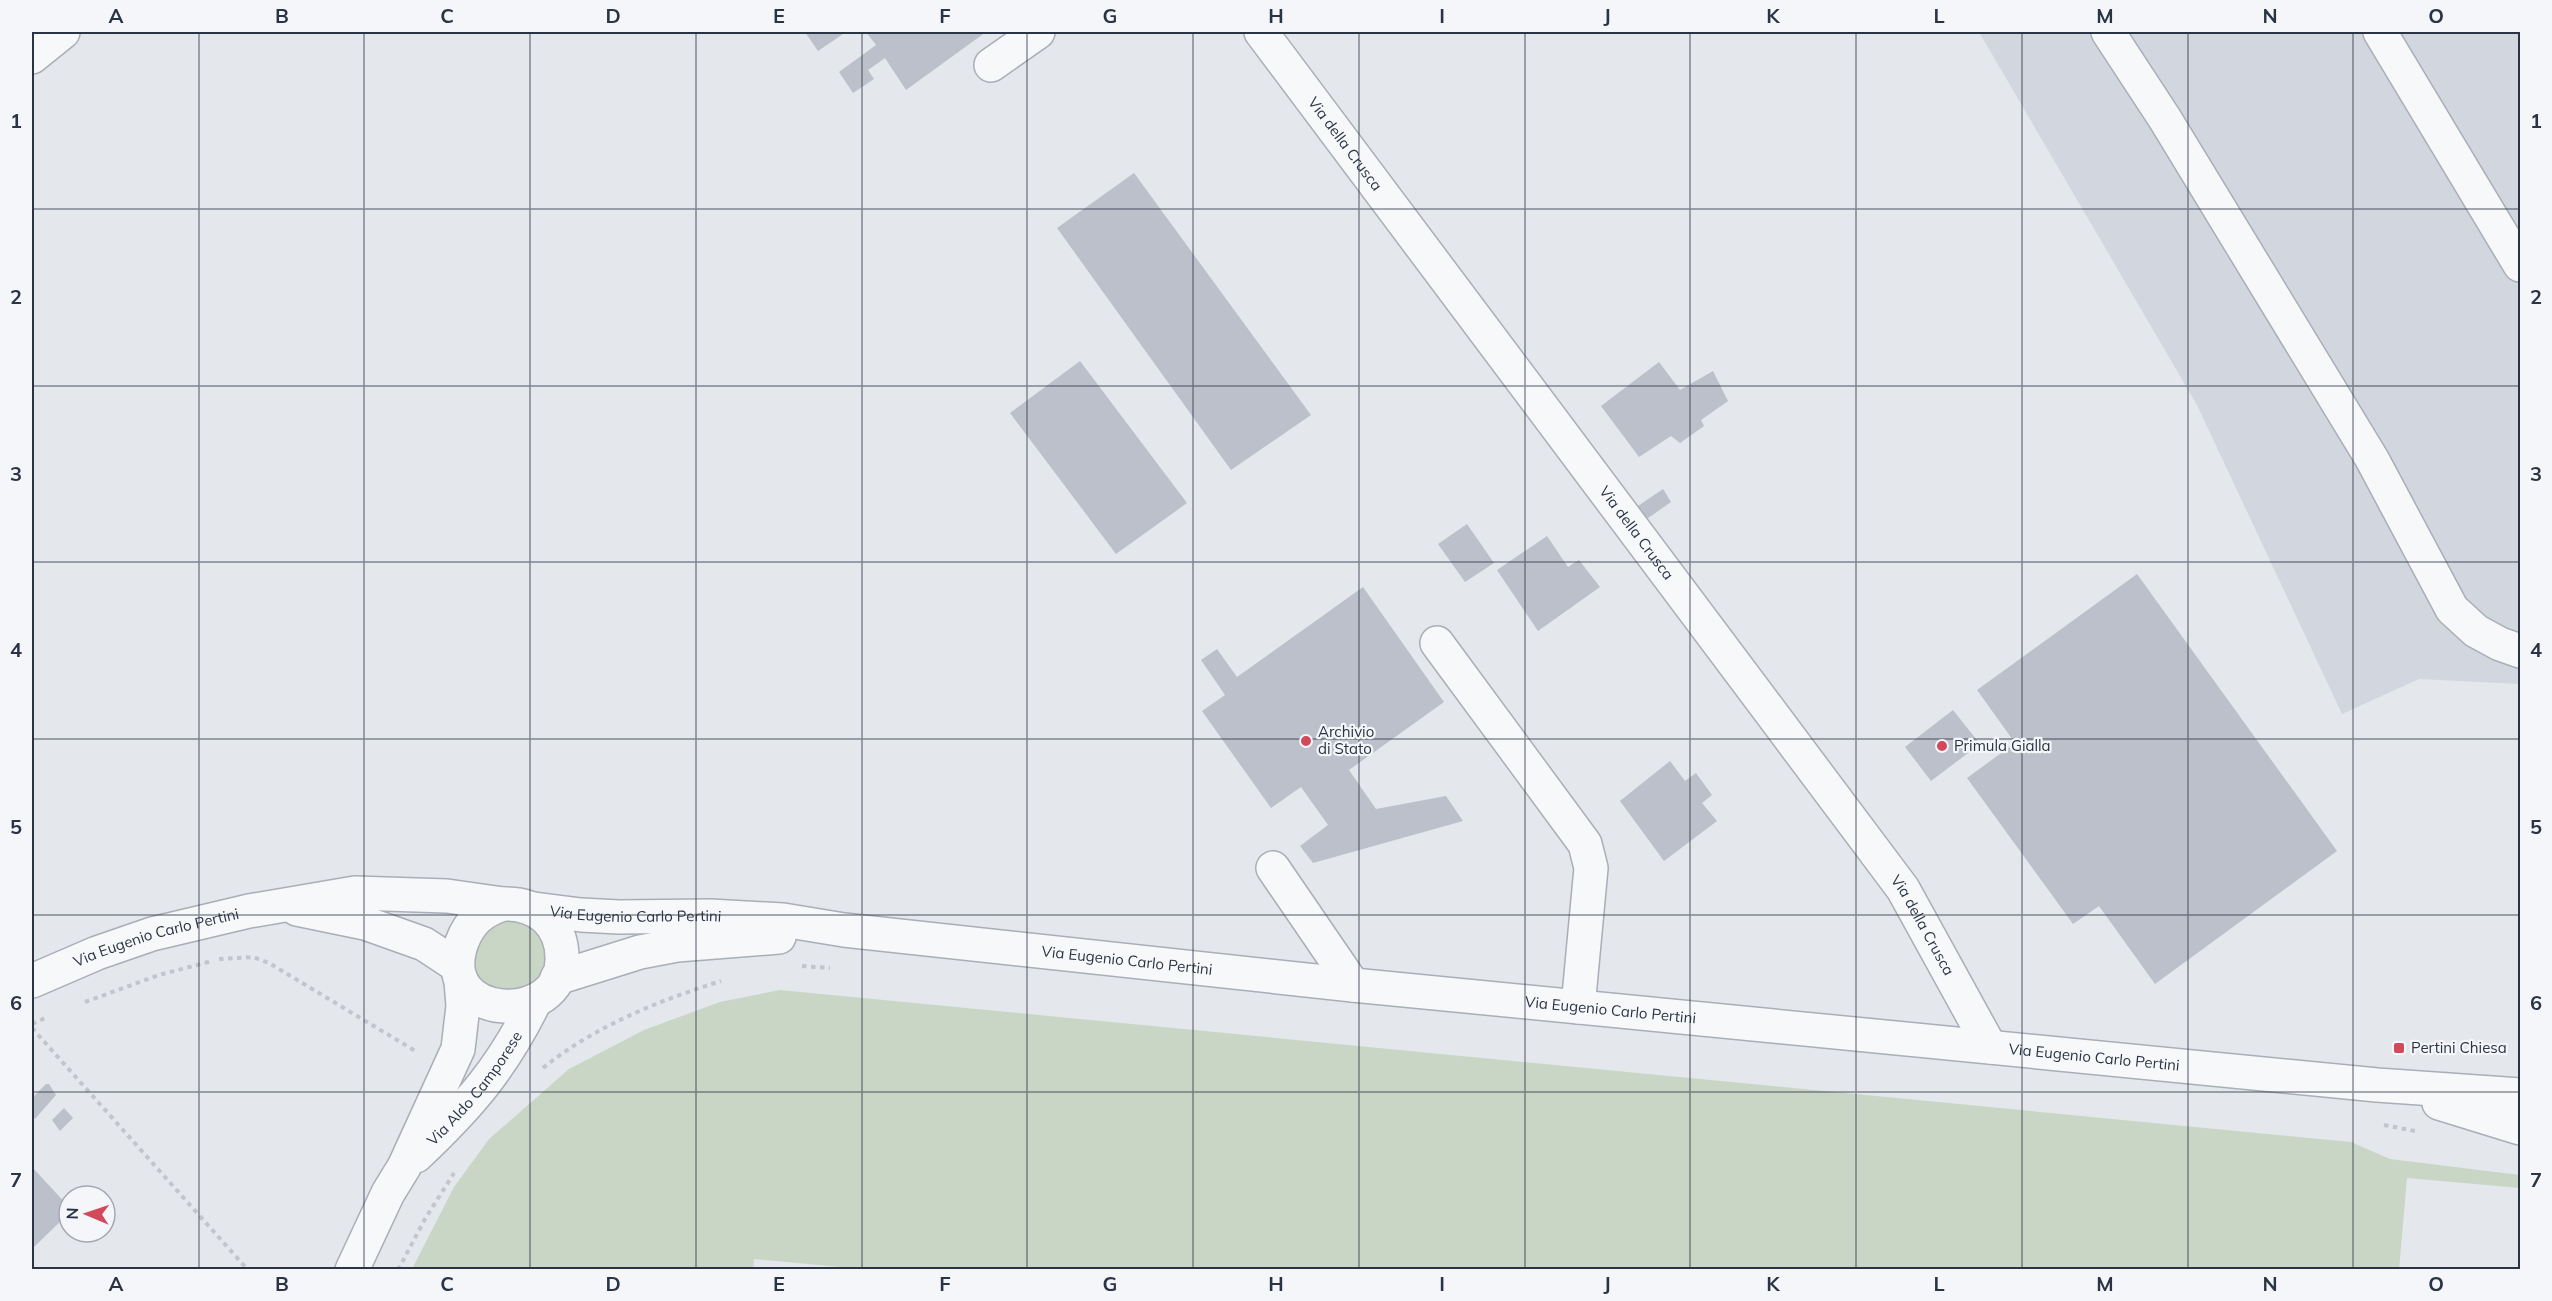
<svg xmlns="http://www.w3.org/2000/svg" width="2552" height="1301" viewBox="0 0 2552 1301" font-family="Mulish,sans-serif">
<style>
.built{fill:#d2d6de}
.green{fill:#c9d6c5}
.building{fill:#bbc0ca}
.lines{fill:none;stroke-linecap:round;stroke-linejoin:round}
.minor-casing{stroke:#a9aeb7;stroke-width:36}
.path{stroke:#c2c5cb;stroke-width:4;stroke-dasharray:4.5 4.5;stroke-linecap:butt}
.minor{stroke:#f7f8fa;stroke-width:33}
.grid{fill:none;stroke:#2b3445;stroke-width:1.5;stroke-opacity:0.55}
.poi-dot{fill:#d1495b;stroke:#f4f6f9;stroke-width:2}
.labels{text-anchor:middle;stroke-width:4.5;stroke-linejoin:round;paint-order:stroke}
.street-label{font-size:15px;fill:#2b3445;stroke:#f4f6f9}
.poi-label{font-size:15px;fill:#2b3445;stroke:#f4f6f9;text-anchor:start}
.neatline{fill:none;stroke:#2b3445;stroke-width:2}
.grid-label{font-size:20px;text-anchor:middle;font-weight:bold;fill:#2b3445}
</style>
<rect width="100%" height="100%" fill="#e4e7ec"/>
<!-- built -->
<path class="built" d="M 1979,32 L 2520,32 L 2520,684 L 2419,679 L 2342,714 L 2197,405 Z"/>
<!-- green -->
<g class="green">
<path d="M 515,917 L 548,937 L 548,977 L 502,996 L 481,982 L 475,970 L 474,945 L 489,925 Z"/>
<path d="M 780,990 L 2351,1142 L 2390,1159 L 2520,1175 L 2520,1188 L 2407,1178 L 2399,1270 L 872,1270 L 754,1259 L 753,1270 L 412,1269 L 454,1187 L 489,1139 L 569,1069 L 644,1030 L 720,1002 Z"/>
</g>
<!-- building -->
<g class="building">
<path d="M 805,32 L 846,32 L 818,51 Z"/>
<path d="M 866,32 L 986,32 L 906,90 L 885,58 L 868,70 L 874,79 L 853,93 L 839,72 L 876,45 Z"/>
<path d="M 1134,173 L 1311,415 L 1231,470 L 1057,228 Z"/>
<path d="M 1080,361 L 1187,503 L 1116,554 L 1010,413 Z"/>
<path d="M 1659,362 L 1680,390 L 1713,371 L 1728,401 L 1701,420 L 1704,426 L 1680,443 L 1671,436 L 1639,457 L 1601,406 Z"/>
<path d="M 1663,489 L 1671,502 L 1641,523 L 1632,510 Z"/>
<path d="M 1467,524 L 1494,563 L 1465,582 L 1438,544 Z"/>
<path d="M 1547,536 L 1568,567 L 1579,560 L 1600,587 L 1538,631 L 1497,570 Z"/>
<path d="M 2137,574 L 2337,851 L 2155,984 L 2099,906 L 2073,924 L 1967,778 L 2015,743 L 1977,690 Z"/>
<path d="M 1363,587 L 1444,702 L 1349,770 L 1376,809 L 1446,796 L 1463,821 L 1313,863 L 1300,846 L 1328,825 L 1301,787 L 1271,808 L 1202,711 L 1225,695 L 1201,660 L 1217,649 L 1237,677 Z"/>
<path d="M 1953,710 L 1980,744 L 1931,781 L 1905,747 Z"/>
<path d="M 1670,761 L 1685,781 L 1696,773 L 1712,795 L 1702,803 L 1717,821 L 1664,861 L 1620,801 Z"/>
<path d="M 46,1084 L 49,1084 L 56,1095 L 35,1119 L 32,1115 L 32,1098 Z"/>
<path d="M 64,1108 L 73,1118 L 60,1131 L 52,1120 Z"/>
<path d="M 32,1167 L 69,1207 L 69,1213 L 32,1249 Z"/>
</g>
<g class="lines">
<!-- minor casing -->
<g class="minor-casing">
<g id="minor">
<path id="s1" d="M 1261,32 L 1903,889 L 1990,1047"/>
<path d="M 2108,32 L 2165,119 L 2372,459 L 2452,609 L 2476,631 L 2500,644 L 2520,651"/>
<path d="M 2380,32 L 2520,265"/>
<path d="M 32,57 L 63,32"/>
<path d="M 991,65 L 1038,32"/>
<path d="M 1437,643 L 1585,844 L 1591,868 L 1578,1007"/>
<path d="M 1273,868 L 1353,985"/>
<path d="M 503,904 C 537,903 562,923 562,958 C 564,1027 433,1022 462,942 C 470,921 482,911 503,904 Z"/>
<path d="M 297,909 L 365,923 L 424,944 L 456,965"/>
<path id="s2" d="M 534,909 L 581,915 L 619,917 L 710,916 L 783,920 L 844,930 L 1353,985 L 2377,1085 L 2520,1095"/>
<path d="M 557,978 L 640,952 L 677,945 L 779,937"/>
<path id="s3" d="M 32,981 L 97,953 L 152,934 L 249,911 L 355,893 L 447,896 L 503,904"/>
<path d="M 2439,1103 L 2520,1128"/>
<path id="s4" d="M 416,1156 C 470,1105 502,1068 535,1001"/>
<path d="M 352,1270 L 388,1193 L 404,1167 L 458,1049 L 463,1006 L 461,981"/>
</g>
</g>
<!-- path -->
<g class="path">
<path d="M 219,959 L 253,957 L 269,963 L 417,1052"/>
<path d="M 802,966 L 830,968"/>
<path d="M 85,1002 L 159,975 L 212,961"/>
<path d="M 32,1024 L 45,1018"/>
<path d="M 32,1028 L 248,1270"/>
<path d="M 543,1068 C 595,1026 658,1001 721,981"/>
<path d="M 2384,1125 L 2415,1131"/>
<path d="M 398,1270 L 425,1219 L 454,1173"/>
</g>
<!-- minor -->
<use href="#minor" class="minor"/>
</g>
<!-- grid -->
<path class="grid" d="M 199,32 L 199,1270M 364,32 L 364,1270M 530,32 L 530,1270M 696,32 L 696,1270M 862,32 L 862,1270M 1027,32 L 1027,1270M 1193,32 L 1193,1270M 1359,32 L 1359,1270M 1525,32 L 1525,1270M 1690,32 L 1690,1270M 1856,32 L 1856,1270M 2022,32 L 2022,1270M 2188,32 L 2188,1270M 2353,32 L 2353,1270M 32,209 L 2520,209M 32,386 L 2520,386M 32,562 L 2520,562M 32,739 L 2520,739M 32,915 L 2520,915M 32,1092 L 2520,1092"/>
<!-- markers -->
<g class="poi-dot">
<circle cx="1306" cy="741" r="6"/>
<circle cx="1942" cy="746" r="6"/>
<rect x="2393" y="1042" width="12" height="12" rx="3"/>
</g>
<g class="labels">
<!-- street labels -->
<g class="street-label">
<text dy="5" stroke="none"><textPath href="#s1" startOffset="140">Via della Crusca</textPath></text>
<text dy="5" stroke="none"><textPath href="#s1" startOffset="626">Via della Crusca</textPath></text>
<text dy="5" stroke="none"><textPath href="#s2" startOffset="102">Via Eugenio Carlo Pertini</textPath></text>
<text dy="5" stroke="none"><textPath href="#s1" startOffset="1112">Via della Crusca</textPath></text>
<text dy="5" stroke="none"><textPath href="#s3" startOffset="132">Via Eugenio Carlo Pertini</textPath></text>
<text dy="5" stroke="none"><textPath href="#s2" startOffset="596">Via Eugenio Carlo Pertini</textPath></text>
<text dy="5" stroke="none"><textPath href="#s2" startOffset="1082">Via Eugenio Carlo Pertini</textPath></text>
<text dy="5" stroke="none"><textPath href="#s2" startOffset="1568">Via Eugenio Carlo Pertini</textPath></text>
<text dy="5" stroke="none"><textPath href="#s4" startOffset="90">Via Aldo Camporese</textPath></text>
</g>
<!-- poi labels -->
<g class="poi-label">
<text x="1318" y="737">Archivio<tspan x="1318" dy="17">di Stato</tspan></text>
<text x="1954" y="751">Primula Gialla</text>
<text x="2411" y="1053">Pertini Chiesa</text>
</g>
</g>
<!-- border -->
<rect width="2552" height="1301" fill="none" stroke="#f4f6f9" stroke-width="66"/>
<!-- north arrow -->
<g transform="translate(87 1214) rotate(272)"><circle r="28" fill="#f4f6f9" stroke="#a4a8b1" stroke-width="1.5"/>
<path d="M0-4.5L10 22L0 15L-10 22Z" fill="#d1495b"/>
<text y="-9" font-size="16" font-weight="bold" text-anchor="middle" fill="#2b3445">N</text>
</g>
<rect x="33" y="33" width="2486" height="1235" class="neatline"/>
<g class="grid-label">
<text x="116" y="23">A</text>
<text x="282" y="23">B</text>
<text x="447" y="23">C</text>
<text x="613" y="23">D</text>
<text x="779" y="23">E</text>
<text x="945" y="23">F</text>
<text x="1110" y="23">G</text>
<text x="1276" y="23">H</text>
<text x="1442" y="23">I</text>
<text x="1607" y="23">J</text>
<text x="1773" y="23">K</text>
<text x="1939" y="23">L</text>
<text x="2105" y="23">M</text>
<text x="2270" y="23">N</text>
<text x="2436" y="23">O</text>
<text x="16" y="128">1</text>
<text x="2536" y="128">1</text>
<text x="16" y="304">2</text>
<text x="2536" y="304">2</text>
<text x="16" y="481">3</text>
<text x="2536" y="481">3</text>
<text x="16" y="657">4</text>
<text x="2536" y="657">4</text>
<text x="16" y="834">5</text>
<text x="2536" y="834">5</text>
<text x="16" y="1010">6</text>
<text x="2536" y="1010">6</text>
<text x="16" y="1187">7</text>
<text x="2536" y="1187">7</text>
<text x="116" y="1291">A</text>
<text x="282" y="1291">B</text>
<text x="447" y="1291">C</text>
<text x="613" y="1291">D</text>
<text x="779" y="1291">E</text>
<text x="945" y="1291">F</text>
<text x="1110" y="1291">G</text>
<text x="1276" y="1291">H</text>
<text x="1442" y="1291">I</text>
<text x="1607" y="1291">J</text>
<text x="1773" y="1291">K</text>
<text x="1939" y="1291">L</text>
<text x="2105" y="1291">M</text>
<text x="2270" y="1291">N</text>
<text x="2436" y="1291">O</text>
</g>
</svg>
